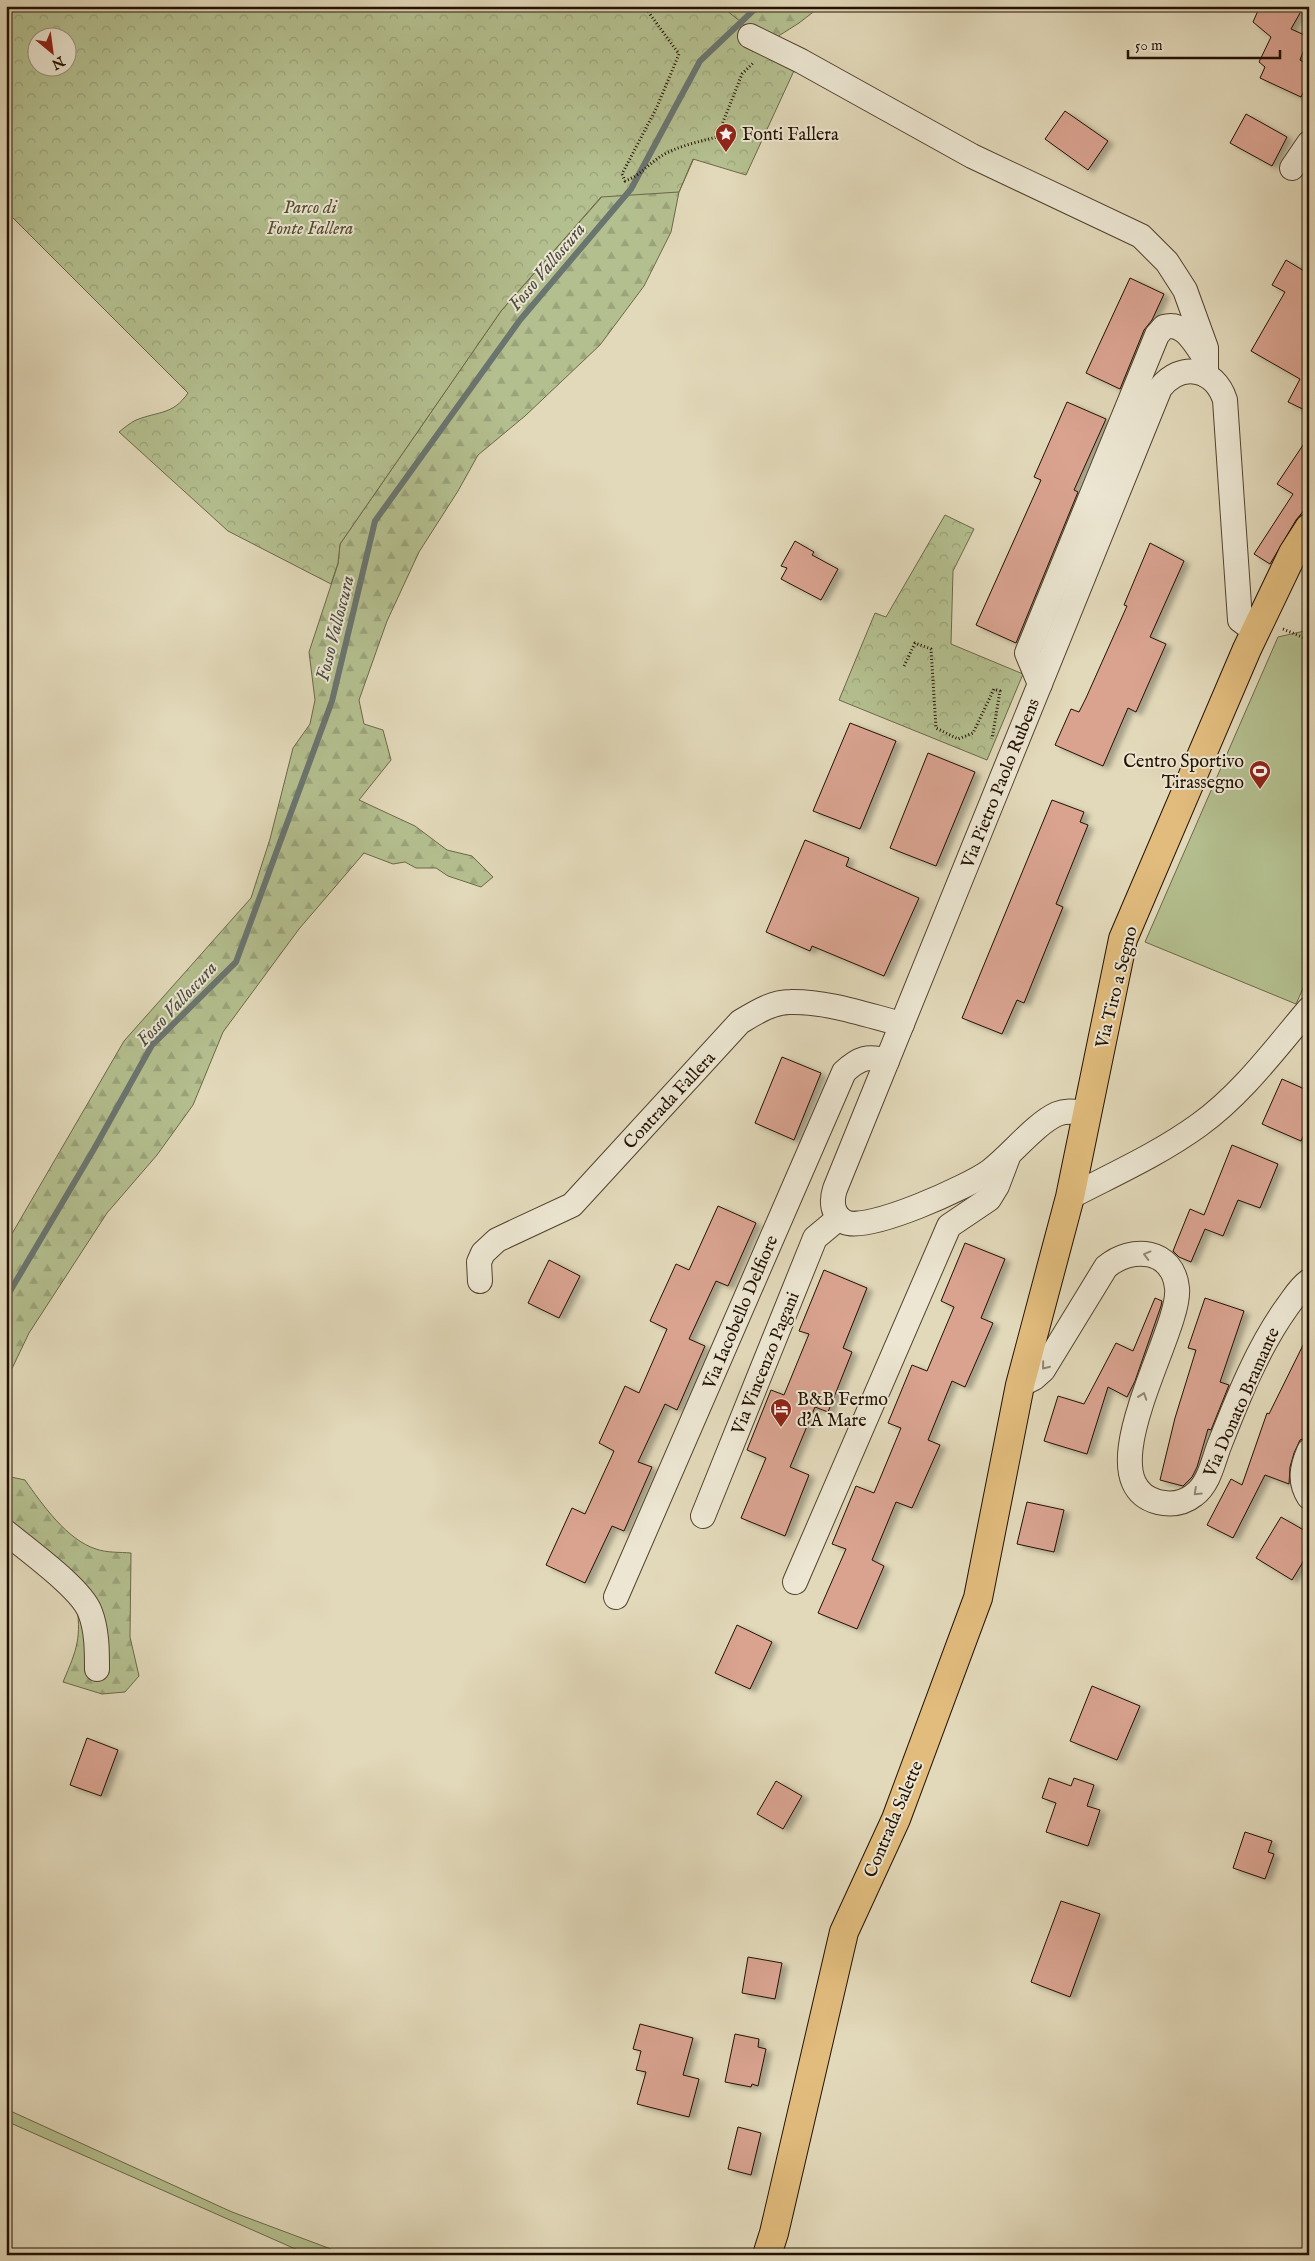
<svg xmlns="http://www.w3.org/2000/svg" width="1315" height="2261" viewBox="0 0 1315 2261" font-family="'IM FELL English',serif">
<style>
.green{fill:#b4bf8f;stroke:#6c6848}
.forest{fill:url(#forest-firs);stroke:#6c6848}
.park{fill:url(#park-crowns);stroke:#6c6848;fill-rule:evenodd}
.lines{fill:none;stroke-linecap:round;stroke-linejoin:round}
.stream{stroke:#6a7570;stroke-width:6}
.building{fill:#d9a390;stroke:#231100;filter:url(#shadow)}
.minor-casing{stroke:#53432e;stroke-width:26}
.major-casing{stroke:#231100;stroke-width:30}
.path{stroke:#231100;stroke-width:3;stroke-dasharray:1 2.5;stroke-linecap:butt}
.minor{stroke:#ece6d2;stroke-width:24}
.major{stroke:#e1bc7d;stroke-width:28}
.oneway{stroke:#928674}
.labels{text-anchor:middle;stroke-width:4;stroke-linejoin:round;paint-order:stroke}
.poi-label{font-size:18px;fill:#231100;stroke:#ece6d2;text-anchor:start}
.park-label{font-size:18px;font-style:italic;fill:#564e32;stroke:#ece6d2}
.street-label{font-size:18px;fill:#231100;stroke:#ece6d2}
.water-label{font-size:19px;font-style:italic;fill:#4c4b41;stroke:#ece6d2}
</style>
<defs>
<pattern id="forest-firs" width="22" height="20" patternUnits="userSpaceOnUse" patternTransform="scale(1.25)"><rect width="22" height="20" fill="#b4bf8f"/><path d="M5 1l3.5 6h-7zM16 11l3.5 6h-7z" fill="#9aa37a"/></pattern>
<pattern id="park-crowns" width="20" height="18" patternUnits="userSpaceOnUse" patternTransform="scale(1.25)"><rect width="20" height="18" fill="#b4bf8f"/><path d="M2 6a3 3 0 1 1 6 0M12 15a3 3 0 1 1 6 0" fill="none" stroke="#9aa37a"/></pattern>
<filter id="shadow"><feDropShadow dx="5.5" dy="3" stdDeviation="2.5" flood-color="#0004"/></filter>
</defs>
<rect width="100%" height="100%" fill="#e2d9ba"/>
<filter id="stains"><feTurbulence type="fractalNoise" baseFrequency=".004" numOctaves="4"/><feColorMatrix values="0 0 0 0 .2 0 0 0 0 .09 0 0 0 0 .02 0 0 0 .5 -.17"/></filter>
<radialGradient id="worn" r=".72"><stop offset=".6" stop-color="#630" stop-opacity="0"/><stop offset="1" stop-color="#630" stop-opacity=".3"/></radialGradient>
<!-- green -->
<g class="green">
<path d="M 1309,630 L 1309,975 L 1296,1004 L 1145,942 L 1278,637 Z"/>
<path d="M 6,2109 L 232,2212 L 347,2255 L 309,2255 L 6,2121 Z"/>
</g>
<!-- forest -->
<g class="forest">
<path d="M 713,6 L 821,6 L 799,23 L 736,63 L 679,192 L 671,232 L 644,286 L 600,345 L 525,416 L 478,455 L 458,491 L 419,552 L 387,621 L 359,700 L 364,724 L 383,730 L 391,760 L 359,800 L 415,826 L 447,850 L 472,856 L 493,877 L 481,887 L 448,876 L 436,868 L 416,868 L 405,862 L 393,864 L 364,853 L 299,929 L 223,1032 L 193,1105 L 157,1155 L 107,1213 L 29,1333 L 6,1381 L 6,1244 L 124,1041 L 251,898 L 270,839 L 293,748 L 310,724 L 315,700 L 309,652 L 338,564 L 340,544 L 501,311 L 622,174 Z"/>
<path d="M 6,1476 L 25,1480 C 42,1504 67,1540 96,1549 C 107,1553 120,1552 131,1553 L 130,1637 L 139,1676 L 125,1692 L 102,1694 L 63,1682 C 77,1649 82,1638 76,1601 L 6,1542 Z"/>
</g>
<!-- park -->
<g class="park">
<path d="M 6,6 L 721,6 L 751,30 L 798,62 L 746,175 L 693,159 L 679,192 L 601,197 L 501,311 L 340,544 L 338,563 L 331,584 L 228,531 L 119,432 C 124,428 130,423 136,420 C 159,411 173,415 188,393 L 6,211 ZM 38,38 L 68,38 L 68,68 L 38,68 Z"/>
<path d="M 945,515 L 974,529 L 953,571 L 951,644 L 1023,674 L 987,760 L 839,700 L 875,613 L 886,617 Z"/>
</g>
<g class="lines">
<!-- stream -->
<path class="stream" d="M 6,1298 L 94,1149 L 152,1045 L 236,962 L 332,701 L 375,521 L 520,320 L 631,189 L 700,61 L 758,6"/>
</g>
<!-- building -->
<g class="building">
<path d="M 1260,6 L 1304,6 L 1291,29 L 1309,37 L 1300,60 L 1309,65 L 1309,81 L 1301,97 L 1260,78 L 1265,67 L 1259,62 L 1271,37 L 1253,22 Z"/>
<path d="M 1065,111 L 1108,141 L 1088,170 L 1045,139 Z"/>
<path d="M 1246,114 L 1287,137 L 1272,166 L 1230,143 Z"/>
<path d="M 1286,260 L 1309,274 L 1309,412 L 1288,402 L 1300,379 L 1251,351 L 1285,292 L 1272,285 Z"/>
<path d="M 1130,278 L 1164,294 L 1152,320 L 1144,330 L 1120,389 L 1086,373 Z"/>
<path d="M 1067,402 L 1106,419 L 1074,490 L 1078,492 L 1016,643 L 976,625 L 1041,480 L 1034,477 Z"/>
<path d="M 1309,436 L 1309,504 L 1296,520 L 1270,564 L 1254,554 L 1293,494 L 1277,484 Z"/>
<path d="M 795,541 L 814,552 L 812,555 L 838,569 L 821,600 L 781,579 L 787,568 L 781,566 Z"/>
<path d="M 1150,543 L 1184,561 L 1150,637 L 1166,644 L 1136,712 L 1128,708 L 1103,766 L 1055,745 L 1071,709 L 1079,712 L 1086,698 L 1127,606 L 1124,605 Z"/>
<path d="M 850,723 L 896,741 L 860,829 L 813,811 Z"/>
<path d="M 928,753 L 975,772 L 936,866 L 890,848 Z"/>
<path d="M 1052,800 L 1084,812 L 1080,822 L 1088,825 L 1056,904 L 1063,907 L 1024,1003 L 1017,1000 L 1002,1034 L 962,1018 Z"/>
<path d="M 805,840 L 849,858 L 846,866 L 919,898 L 884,976 L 812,946 L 810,951 L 766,932 Z"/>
<path d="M 782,1057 L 821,1073 L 794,1140 L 755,1123 Z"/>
<path d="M 1282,1079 L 1309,1091 L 1309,1124 L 1301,1141 L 1262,1124 Z"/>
<path d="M 1232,1145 L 1278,1164 L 1260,1208 L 1238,1200 L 1223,1236 L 1205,1229 L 1191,1262 L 1179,1257 L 1173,1251 L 1190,1209 L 1204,1215 Z"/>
<path d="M 718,1206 L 756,1223 L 728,1286 L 716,1281 L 689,1339 L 705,1346 L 677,1410 L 665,1404 L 638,1462 L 652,1467 L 624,1531 L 612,1526 L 585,1583 L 546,1565 L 572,1508 L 585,1514 L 614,1451 L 599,1443 L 625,1386 L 639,1393 L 667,1329 L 650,1321 L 676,1264 L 689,1270 Z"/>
<path d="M 965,1243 L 1005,1259 L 981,1318 L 993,1323 L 965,1387 L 952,1381 L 928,1440 L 940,1445 L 912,1508 L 896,1502 L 872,1560 L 884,1566 L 857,1629 L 818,1613 L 846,1549 L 832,1544 L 856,1486 L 874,1493 L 901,1428 L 888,1423 L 912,1365 L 927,1371 L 954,1307 L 941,1301 Z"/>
<path d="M 549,1260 L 580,1276 L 559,1318 L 528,1303 Z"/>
<path d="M 824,1270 L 867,1288 L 843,1348 L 852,1352 L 828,1412 L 815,1407 L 790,1467 L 809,1475 L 785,1536 L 741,1518 L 766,1458 L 747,1450 L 771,1390 L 784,1395 L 809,1334 L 799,1331 Z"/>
<path d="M 1155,1298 L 1162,1301 L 1161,1306 L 1135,1381 L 1127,1397 L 1108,1387 L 1087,1454 L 1044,1441 L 1058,1396 L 1084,1404 L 1116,1343 L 1133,1351 Z"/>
<path d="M 1205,1298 L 1244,1311 L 1220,1382 L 1229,1385 L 1211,1430 L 1208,1429 L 1197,1467 L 1192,1477 L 1183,1486 L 1160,1480 L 1175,1418 L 1196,1350 L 1188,1348 Z"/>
<path d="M 1309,1333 L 1309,1430 L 1306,1438 L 1300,1440 L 1294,1453 L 1290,1467 L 1289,1484 L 1265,1475 L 1233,1538 L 1207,1525 L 1231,1479 L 1242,1485 L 1267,1413 L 1269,1414 Z"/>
<path d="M 1027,1502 L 1064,1510 L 1054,1552 L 1017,1544 Z"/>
<path d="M 1281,1517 L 1309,1533 L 1309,1552 L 1292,1580 L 1256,1558 Z"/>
<path d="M 737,1625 L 772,1642 L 750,1689 L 715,1673 Z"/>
<path d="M 1092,1686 L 1140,1706 L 1117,1760 L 1070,1741 Z"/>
<path d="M 87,1738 L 118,1750 L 101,1796 L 70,1785 Z"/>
<path d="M 1049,1778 L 1071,1786 L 1074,1778 L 1094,1785 L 1087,1806 L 1100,1810 L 1088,1846 L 1046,1832 L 1056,1803 L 1042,1798 Z"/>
<path d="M 776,1781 L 802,1796 L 783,1829 L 757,1814 Z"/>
<path d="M 1245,1832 L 1272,1841 L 1268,1852 L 1274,1854 L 1265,1879 L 1233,1868 Z"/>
<path d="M 1061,1901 L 1100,1914 L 1070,1997 L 1031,1982 Z"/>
<path d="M 748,1957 L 782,1963 L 775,1999 L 742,1993 Z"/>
<path d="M 640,2024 L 693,2038 L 683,2075 L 699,2079 L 689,2117 L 637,2104 L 646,2072 L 636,2070 L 641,2051 L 633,2049 Z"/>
<path d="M 735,2034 L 759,2039 L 758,2047 L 766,2049 L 758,2086 L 752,2084 L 751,2087 L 725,2082 Z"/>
<path d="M 738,2127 L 761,2133 L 751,2175 L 728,2169 Z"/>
</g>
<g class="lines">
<!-- minor casing -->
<g class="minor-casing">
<g id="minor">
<path d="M 750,36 L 801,61 L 972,156 L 1141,236 L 1167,262 L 1185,290 L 1206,348 L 1206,375"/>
<path d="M 1292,168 L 1309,143"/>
<path d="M 1040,684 L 1027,653 L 1157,335 L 1164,327 C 1183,321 1194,342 1203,355"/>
<path d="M 1087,1113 C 1076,1112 1067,1110 1057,1114 C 1035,1124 1011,1155 990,1171 C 970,1186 867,1233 845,1222 C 832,1216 831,1201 835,1189 L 1160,388 C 1181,362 1214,367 1225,400 L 1240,620 L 1256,632"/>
<path d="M 1070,1197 C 1114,1174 1159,1154 1199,1125 C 1242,1094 1275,1049 1309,1009"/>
<path d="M 480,1281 L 479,1262 L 483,1253 L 497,1240 L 572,1205 L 740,1022 C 755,1013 772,1002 790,1002 C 827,1001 866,1015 902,1024"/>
<path d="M 1020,1385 L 1034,1378 L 1043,1370 L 1106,1267 C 1132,1245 1173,1249 1177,1288 C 1182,1331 1083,1482 1158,1502 C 1171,1505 1184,1503 1194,1495 C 1209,1484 1213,1462 1219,1446 C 1238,1398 1257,1349 1287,1307 C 1294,1298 1299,1288 1309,1281"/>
<path d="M 1309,1451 C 1302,1467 1299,1482 1309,1497"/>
<path d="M 703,1516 L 815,1238 L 839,1218"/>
<path d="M 6,1532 C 27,1550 81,1588 90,1612 C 97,1630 97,1650 97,1669"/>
<path d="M 795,1582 L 949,1226 L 989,1199 L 997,1186 L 1008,1157"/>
<path d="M 616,1597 L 844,1072 C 859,1058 868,1055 887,1061"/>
</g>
</g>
<!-- major casing -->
<g class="major-casing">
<path id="major" d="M 767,2255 L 774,2233 L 844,1932 L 896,1819 L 978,1598 L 1020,1385 L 1070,1197 L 1123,939 L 1247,649 L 1293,553 L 1309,528"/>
</g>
<!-- path -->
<g class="path">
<path d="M 644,6 L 679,54 L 657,107 L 622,174 L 625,181 C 641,175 644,168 657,159 C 673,147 698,142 717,137 L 742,74 L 754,62"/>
<path d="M 1283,629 L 1309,640"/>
<path d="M 904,666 L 915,643 L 931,649 L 936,728 L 958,739 L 973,733 L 994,689 L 1000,691 L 992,739"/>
</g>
<!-- minor -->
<use href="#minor" class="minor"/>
<!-- major -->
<use href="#major" class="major"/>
</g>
<!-- one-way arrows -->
<defs><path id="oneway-chevron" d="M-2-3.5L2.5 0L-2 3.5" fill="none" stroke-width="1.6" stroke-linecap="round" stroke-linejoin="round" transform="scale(1.25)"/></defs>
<g class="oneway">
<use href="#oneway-chevron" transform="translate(1147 1255) rotate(-165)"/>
<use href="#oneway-chevron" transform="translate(1045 1366) rotate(129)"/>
<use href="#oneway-chevron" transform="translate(1143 1396) rotate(-71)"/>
<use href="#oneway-chevron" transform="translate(1197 1492) rotate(137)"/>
</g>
<!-- icons -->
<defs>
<g id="sight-pin" transform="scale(1.125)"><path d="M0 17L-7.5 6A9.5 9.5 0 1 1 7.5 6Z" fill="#8f2418" stroke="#ece6d2"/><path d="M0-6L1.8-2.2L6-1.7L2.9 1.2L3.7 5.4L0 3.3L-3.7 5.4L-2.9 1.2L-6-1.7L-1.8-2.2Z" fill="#fff"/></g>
<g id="stadium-pin" transform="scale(1.125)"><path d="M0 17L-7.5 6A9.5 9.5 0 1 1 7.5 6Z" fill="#8f2418" stroke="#ece6d2"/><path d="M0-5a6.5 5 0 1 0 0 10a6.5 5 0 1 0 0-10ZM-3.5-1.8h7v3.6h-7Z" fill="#fff"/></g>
<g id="hotel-pin" transform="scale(1.125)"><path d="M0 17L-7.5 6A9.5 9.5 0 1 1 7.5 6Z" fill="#8f2418" stroke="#ece6d2"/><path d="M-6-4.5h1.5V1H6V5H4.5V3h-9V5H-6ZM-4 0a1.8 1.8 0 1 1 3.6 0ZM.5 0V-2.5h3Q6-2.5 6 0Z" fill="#fff"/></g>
</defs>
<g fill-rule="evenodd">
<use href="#sight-pin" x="726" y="134"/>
<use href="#stadium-pin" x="1260" y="771"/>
<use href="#hotel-pin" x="781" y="1409"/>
</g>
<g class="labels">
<!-- poi labels -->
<g class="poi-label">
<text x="742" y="140">Fonti Fallera</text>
<text x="1244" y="767" text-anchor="end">Centro Sportivo<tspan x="1244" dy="21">Tirassegno</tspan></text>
<text x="797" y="1405">B&amp;B Fermo<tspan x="797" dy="21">d'A Mare</tspan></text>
</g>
<!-- park labels -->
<g class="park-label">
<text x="310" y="213">Parco di<tspan x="310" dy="21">Fonte Fallera</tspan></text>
</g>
<!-- street labels -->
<g class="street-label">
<text transform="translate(1000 783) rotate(-68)" y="6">Via Pietro Paolo Rubens</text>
<text transform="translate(1116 987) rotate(-76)" y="6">Via Tiro a Segno</text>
<text transform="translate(669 1100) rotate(-47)" y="6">Contrada Fallera</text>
<text transform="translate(740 1312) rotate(-67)" y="6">Via Iacobello Delfiore</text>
<text transform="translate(765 1363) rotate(-68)" y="6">Via Vincenzo Pagani</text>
<text transform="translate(1241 1402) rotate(-66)" y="6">Via Donato Bramante</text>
<text transform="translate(893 1819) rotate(-67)" y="6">Contrada Salette</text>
</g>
<!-- water labels -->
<g class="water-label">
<text transform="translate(546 266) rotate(-50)" y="7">Fosso Valloscura</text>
<text transform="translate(334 628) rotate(-76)" y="7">Fosso Valloscura</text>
<text transform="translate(176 1003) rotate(-47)" y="7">Fosso Valloscura</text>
</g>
</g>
<!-- margin -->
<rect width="1315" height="2261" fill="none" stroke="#e2d9ba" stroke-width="25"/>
<rect x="8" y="8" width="1300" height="2246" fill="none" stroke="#231100" stroke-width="2.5"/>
<rect x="12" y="12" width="1290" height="2236" fill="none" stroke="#231100"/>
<!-- north arrow -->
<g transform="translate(52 52) rotate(151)"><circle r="24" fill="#ece6d2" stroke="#9c917e"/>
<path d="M0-4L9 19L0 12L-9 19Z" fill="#8f2418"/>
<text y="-8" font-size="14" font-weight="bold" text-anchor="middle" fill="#231100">N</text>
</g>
<!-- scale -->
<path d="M1128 50v8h152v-8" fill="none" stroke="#231100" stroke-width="2.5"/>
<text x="1135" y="50" font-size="15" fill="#231100" stroke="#ece6d2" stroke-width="4" paint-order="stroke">50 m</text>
<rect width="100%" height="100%" filter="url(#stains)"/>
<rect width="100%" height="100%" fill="url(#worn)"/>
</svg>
